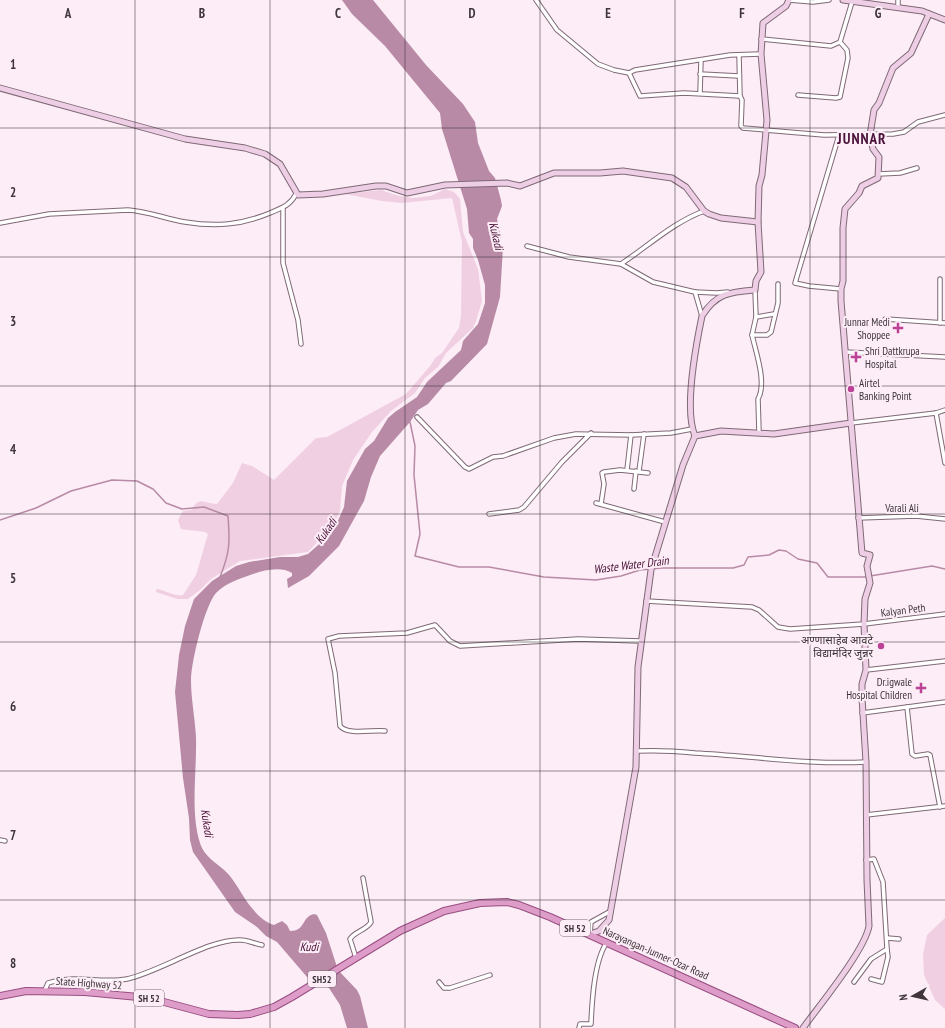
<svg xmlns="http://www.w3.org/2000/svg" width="945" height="1028" viewBox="0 0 945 1028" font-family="'PT Sans Narrow','Noto Sans Devanagari',sans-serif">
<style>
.green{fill:#f1cfe3}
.water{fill:#b88aa6}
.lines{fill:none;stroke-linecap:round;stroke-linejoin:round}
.stream{stroke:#b88aa6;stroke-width:1.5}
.street-casing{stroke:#7f6977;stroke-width:5.5}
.secondary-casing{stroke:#7f6977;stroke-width:7}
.primary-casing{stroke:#984d80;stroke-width:8}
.street{stroke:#fff;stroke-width:3.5}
.secondary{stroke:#eecee4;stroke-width:5}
.primary{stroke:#de9cc9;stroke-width:6}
.grid{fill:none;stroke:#3f353b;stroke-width:1;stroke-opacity:0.55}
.poi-dot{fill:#bb4296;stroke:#fcedf6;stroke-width:1.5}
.labels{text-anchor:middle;stroke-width:4;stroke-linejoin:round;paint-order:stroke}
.shield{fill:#fcedf6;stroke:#786c73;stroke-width:1}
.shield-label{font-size:10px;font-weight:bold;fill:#3f353b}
.poi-label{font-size:11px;fill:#3f353b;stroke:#fcedf6;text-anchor:end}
.street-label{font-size:11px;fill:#3f353b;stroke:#fcedf6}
.water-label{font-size:12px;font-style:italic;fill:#481037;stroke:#fcedf6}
.district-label{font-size:15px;font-weight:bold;letter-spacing:1px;fill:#4c123b;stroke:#fcedf6}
.grid-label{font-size:13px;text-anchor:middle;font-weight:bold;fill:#3f353b;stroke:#fcedf6;stroke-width:4;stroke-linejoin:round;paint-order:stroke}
</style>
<rect width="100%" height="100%" fill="#fcedf6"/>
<!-- green -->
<g class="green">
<path d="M 445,189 L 454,192 L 460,199 L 463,232 L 478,269 L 482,301 L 476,321 L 473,328 L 446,353 L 438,367 L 425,378 L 415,393 L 391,411 L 372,432 L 353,460 L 342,486 L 340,511 L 333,525 L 308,552 L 240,561 L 211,579 L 200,590 L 188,599 L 177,599 L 156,592 L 156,589 C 166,590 174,597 183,595 L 196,575 L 208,534 L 205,532 L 181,529 L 178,520 L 183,511 L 191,510 C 201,495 202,504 217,504 L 233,483 L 242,463 L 252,466 L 274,480 L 316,438 L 327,437 L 406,394 L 430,366 L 436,357 L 442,353 L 459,328 L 461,315 L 462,242 L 452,198 L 402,203 L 382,201 L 345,194 L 381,190 L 399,196 L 413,198 L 431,196 Z"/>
<path d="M 945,918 L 945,1009 L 935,1000 L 924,975 L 923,955 L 927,935 Z"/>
</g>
<!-- water -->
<path class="water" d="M 342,0 L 373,0 L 426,65 L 463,104 L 475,122 L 478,143 L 489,171 L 495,178 L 501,200 L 502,206 L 497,219 L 501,239 L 495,241 L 496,247 L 503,247 L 500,297 L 487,344 L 451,381 L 446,383 L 428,404 L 418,410 L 410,422 L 380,456 L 371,477 L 364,501 L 339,546 L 309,576 L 288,588 L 287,579 L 292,576 L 292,573 C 281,566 264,570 253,574 C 240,579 227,582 216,593 C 205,605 191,662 191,680 C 191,699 195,718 196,737 C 197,770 190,812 200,843 C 205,859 220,864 230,876 C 243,893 252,917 274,925 L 282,921 L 287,925 L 290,931 C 306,931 301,917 314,914 L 317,915 L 326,933 L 338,970 L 357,990 L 360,996 L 368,1028 L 347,1028 L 340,1005 L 329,988 L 307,977 L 277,942 L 266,936 L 257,927 L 235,912 L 193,852 L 190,840 L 189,818 L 183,778 L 175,692 L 179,655 L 185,626 L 194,599 L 212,581 L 236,566 L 249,562 L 280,557 L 298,557 L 308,554 L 326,538 L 337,523 L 344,507 L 347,481 L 365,449 L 374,441 L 388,418 L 395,412 L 417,397 L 427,382 L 461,350 L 463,341 L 478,324 L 485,303 L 485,285 L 478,260 L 473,248 L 473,239 L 469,233 L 467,209 L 442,129 L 440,113 L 385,46 L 352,14 Z"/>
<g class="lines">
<!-- stream -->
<g class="stream">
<path d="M 410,422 L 415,446 L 414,475 L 420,534 L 415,556 L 459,567 L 489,567 L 544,577 L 596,580 L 621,576 L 640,570 L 662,568 L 733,568 L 744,565 L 748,557 L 769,555 L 779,550 L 786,551 L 798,559 L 817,563 L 828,577 L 866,577"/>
<path d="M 0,520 L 36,508 L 71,491 L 112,480 L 137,481 L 153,489 L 166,503 L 182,509 L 204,507 L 228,516 C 230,543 230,552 220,577"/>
<path d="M 870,576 L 932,566 L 945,569"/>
</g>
<!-- street casing -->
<g class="street-casing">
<g id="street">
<path d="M 536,0 L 557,30 L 598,64 L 614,70 L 629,73 L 640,96 L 684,93 L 740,96 L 742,100 L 741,126 L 743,128 L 824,135 L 893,134 L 904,132 L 918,122 L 945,115"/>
<path d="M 789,0 L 813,2 L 829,0"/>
<path d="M 898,7 L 898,0"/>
<path d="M 761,39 L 831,46 L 840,42 L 852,2"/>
<path d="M 739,55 L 740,96"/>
<path d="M 629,73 L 635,70 L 730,55 L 761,54"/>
<path d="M 700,74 L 739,76"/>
<path d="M 700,93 L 701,60"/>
<path d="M 798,95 L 836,98 L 840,97 L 848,58 L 847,50 L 840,42"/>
<path d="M 839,135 L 795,283 L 809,286 L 841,289"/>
<path d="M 878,174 L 900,173 L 917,168"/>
<path d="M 283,208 L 283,263 L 298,320 L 301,344"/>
<path d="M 0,223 L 49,214 L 128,210 C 147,211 166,219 185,222 C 216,227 241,225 270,213 C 281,208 290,206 296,194"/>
<path d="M 527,246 L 569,257 L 621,264"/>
<path d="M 940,279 L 940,323"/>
<path d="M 755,290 L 756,317 L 752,335 L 767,335 L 771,332 L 778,303 L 778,284"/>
<path d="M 695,292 L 717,293 L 728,292"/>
<path d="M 702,316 L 695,292 L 653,282 L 621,264 C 648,246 674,222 704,211"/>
<path d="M 756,317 L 774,314"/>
<path d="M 885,319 L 945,323"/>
<path d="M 752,335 C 756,353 767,383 758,399 L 759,432"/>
<path d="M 845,352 L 945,357"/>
<path d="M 936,413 L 945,463"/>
<path d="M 417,417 L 465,467 L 469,469 L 493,457 L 503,456 L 554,438 L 576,434 L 631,435 L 671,433 L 692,429"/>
<path d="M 851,423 L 936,413 L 945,410"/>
<path d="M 627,470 L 631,435"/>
<path d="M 639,471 L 644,434"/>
<path d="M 634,489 L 636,471"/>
<path d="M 596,503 L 665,522"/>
<path d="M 601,504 L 604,484 L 602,473 L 604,472 L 620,470 L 648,473"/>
<path d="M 489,514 L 519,510 L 524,507 L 562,462 L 591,433"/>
<path d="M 858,518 L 916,516 L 945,519"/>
<path d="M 646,601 L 752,607 L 759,610 L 778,627 L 790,629 L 864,624 L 945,614"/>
<path d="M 866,670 L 945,661"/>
<path d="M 907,707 L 912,754 L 915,756 L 928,754 L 930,755 L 940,807"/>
<path d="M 862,713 L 945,702"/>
<path d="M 385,731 C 375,729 348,736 340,726 L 335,673 L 328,639 L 339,636 L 407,633 L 435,625 L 450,641 L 460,646 L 578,639 L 640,641"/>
<path d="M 637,751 C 656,750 675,751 695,753 C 752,756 809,765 866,762"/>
<path d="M 866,815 L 945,806"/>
<path d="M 0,840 L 5,841"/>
<path d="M 590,934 L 591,922 L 611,911"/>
<path d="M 887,938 L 899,939"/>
<path d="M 356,958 L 350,939 C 355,931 367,930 371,922 L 363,878"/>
<path d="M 871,979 L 882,982 L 888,957 L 887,949"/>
<path d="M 439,982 L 444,988 L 450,988 L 490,975"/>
<path d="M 854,982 L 871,959 L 887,949 L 883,882 L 874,859 L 866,860"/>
<path d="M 45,990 L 48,983 C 74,974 101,984 127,979 C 160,972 210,938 241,940 C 248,940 255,944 262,945"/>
<path d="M 579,1028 L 580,1024 L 591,1024 C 592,1001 594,961 607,942"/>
</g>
</g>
<!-- secondary casing -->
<g class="secondary-casing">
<g id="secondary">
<path d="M 843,0 L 922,11 L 945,20"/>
<path d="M 0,88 L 185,139 L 245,148 L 265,154 L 280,164 L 298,195 L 323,194 L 376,186 L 386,186 L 407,193 L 445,185 L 507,183 L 520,186 L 554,173 L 600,173 L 623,171 L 672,178 L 686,187 L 704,211 L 709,214 L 721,218 L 758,222"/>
<path d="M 695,436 C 684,410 696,345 702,316 C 716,293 730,292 755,290 L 756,281 L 761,272 L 758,222 L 759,186 L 762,175 L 767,120 L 761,54 L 763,23 L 786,6 L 789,0"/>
<path d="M 590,934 L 599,931 L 609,920 L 636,767 L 638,667 L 651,570 L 683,465 L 695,436 L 721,431 L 774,434 L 851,423"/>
<path d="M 803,1028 C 819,1006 865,950 869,926 L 867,880 L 866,762 L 862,698 L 862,684 L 866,670 L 864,624 L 865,599 L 870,583 L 867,566 L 870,555 L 862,553 L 841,301 L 841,289 L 843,281 L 843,228 L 845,209 L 859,193 L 862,186 L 878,178 L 879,157 L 873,149 L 870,135 L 874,110 L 879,103 L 893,68 L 911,53 L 929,14"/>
</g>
</g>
<!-- primary casing -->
<g class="primary-casing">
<path id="primary" d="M 0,996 L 26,991 L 85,992 L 149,998 L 209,1014 L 238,1015 L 250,1014 L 274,1007 L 292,997 L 400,931 L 444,911 L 480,903 L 507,902 L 519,905 L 550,917 L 795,1028"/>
</g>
<!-- street -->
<use href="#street" class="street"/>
<!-- secondary -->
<use href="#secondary" class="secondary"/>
<!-- primary -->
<use href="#primary" class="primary"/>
</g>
<!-- grid -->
<path class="grid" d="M 135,0 L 135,1028M 270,0 L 270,1028M 405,0 L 405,1028M 540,0 L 540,1028M 675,0 L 675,1028M 810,0 L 810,1028M 0,128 L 945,128M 0,257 L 945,257M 0,386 L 945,386M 0,514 L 945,514M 0,642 L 945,642M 0,771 L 945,771M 0,900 L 945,900"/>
<!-- markers -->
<g class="poi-dot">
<path d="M896 322h4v4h4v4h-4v4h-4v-4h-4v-4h4z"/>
<path d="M854 351h4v4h4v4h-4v4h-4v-4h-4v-4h4z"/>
<circle cx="851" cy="389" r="4"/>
<circle cx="881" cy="646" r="4"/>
<path d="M919 682h4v4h4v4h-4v4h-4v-4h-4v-4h4z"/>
</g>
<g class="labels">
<!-- shield labels -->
<g class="shield">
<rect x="560" y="920" width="30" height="16" rx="3"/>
<rect x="308" y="971" width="28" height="16" rx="3"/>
<rect x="134" y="990" width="30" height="16" rx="3"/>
</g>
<g class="shield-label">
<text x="575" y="932">SH 52</text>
<text x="322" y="983">SH52</text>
<text x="149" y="1002">SH 52</text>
</g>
<!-- poi labels -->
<g class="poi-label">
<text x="890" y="326">Junnar Medi<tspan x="890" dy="13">Shoppee</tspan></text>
<text x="865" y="355" text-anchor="start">Shri Dattkrupa<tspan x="865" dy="13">Hospital</tspan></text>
<text x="859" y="387" text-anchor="start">Airtel<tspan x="859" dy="13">Banking Point</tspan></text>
<text x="873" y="644">अण्णासाहेब आवटे<tspan x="873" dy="13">विद्यामंदिर जुन्नर</tspan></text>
<text x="912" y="686">Dr.igwale<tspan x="912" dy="13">Hospital Children</tspan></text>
</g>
<!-- street labels -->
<g class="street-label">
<text x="902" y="512">Varali Ali</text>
<text transform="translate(903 610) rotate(-7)" y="4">Kalyan Peth</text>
<text transform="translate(656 953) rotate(24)" y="4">Narayangan-Junner-Ozar Road</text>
<text transform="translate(89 983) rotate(4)" y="4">State Highway 52</text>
</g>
<!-- water labels -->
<g class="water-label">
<text transform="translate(496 236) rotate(77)" y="4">Kukadi</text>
<text transform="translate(326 531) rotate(-55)" y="4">Kukadi</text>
<text transform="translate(631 565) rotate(-7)" y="4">Waste Water Drain</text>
<text transform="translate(207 823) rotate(82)" y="4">Kukadi</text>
<text x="309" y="951">Kudi</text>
</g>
<!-- district labels -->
<g class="district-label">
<text x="862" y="144">JUNNAR</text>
</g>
</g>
<g class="grid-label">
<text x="68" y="18">A</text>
<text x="202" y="18">B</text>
<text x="338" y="18">C</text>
<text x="472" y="18">D</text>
<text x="608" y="18">E</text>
<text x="742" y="18">F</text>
<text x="878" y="18">G</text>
<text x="13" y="69">1</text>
<text x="13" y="197">2</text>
<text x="13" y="326">3</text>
<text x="13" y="454">4</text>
<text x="13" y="583">5</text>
<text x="13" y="711">6</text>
<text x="13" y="840">7</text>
<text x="13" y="968">8</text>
</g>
<!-- north arrow -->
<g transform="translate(913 996) rotate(262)" stroke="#fcedf6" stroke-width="3" paint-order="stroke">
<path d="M0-3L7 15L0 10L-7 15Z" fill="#3f353b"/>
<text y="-6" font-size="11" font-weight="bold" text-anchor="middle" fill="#3f353b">N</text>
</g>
</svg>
